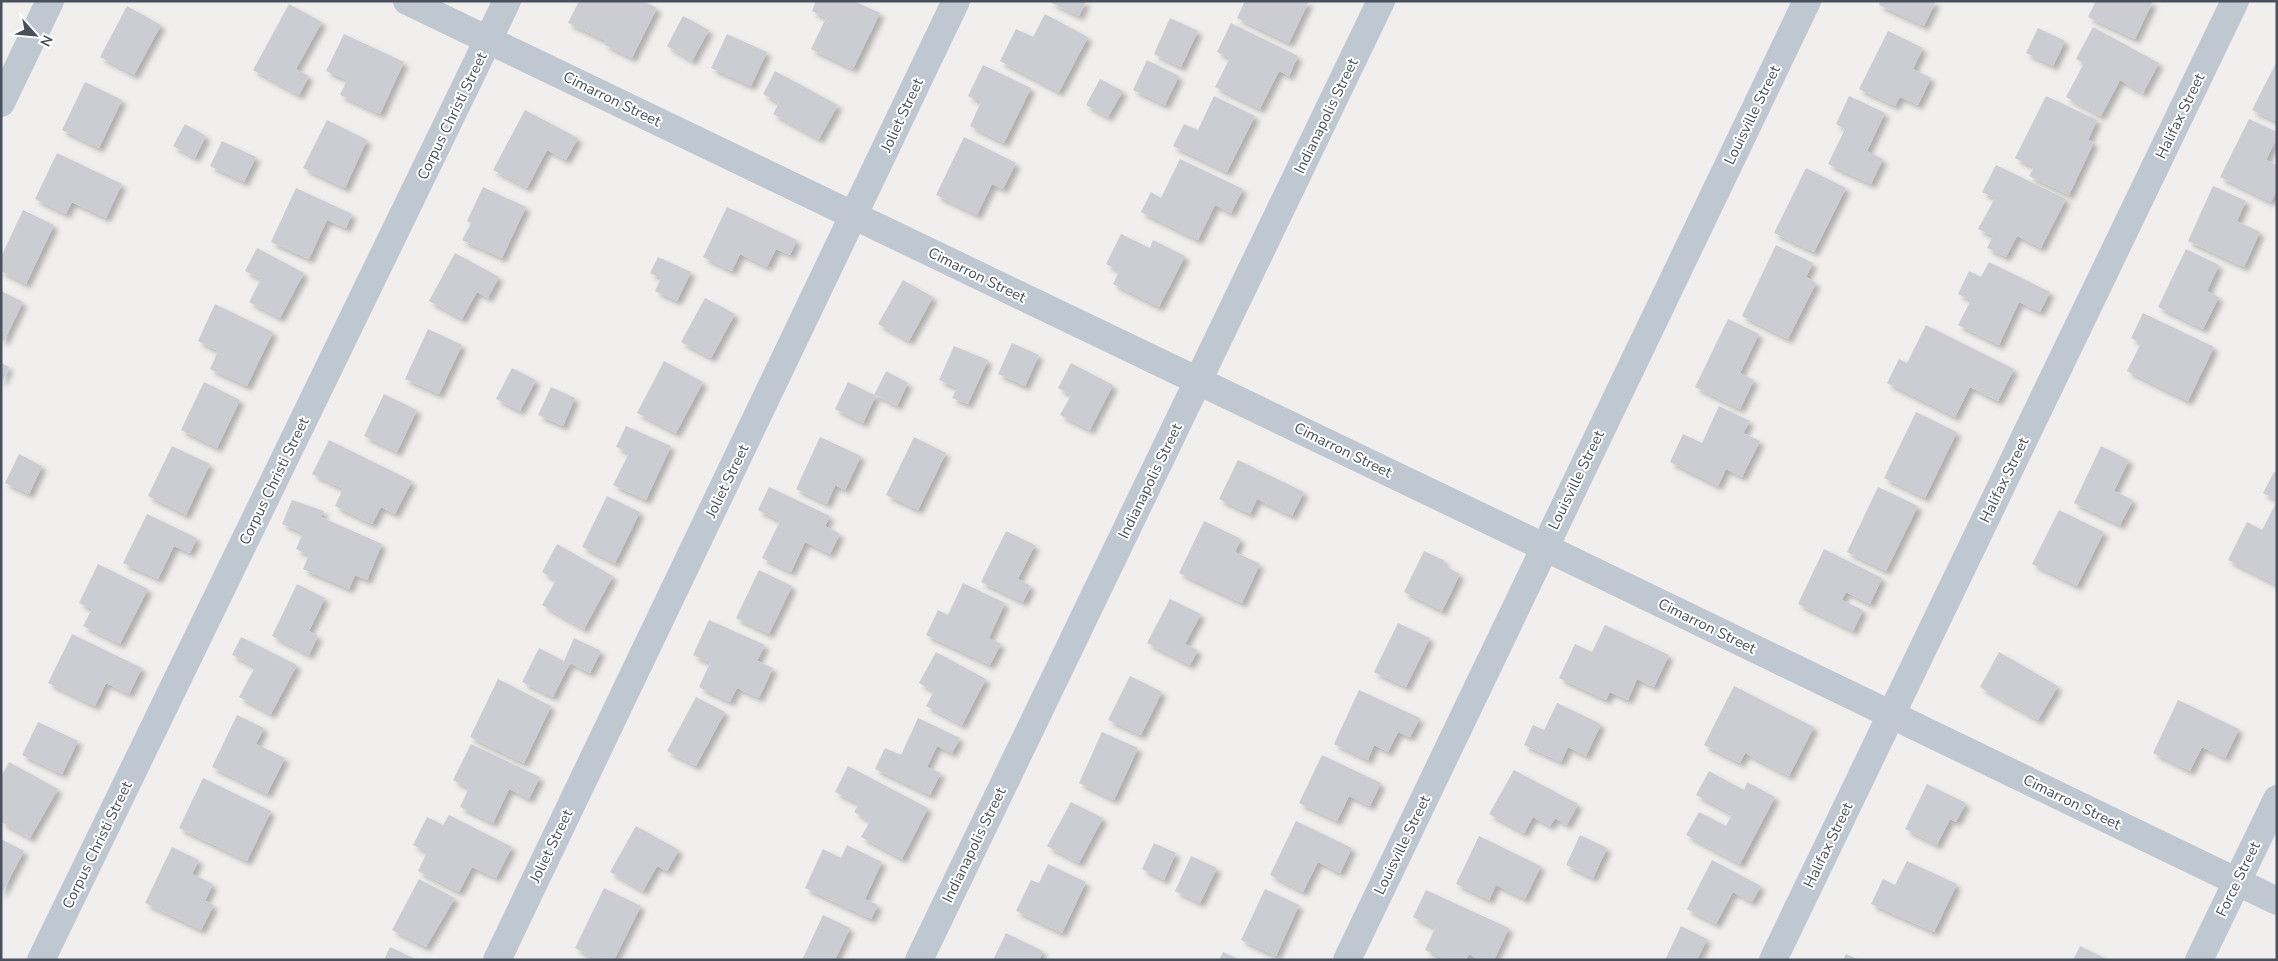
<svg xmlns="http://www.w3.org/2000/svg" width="2278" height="961" viewBox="0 0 2278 961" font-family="'Nunito Sans',sans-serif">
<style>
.building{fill:#cbcdd3;filter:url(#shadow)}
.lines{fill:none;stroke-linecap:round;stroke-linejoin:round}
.minor{stroke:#bfc7d0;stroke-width:28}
.labels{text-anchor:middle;stroke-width:4;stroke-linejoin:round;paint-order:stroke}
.street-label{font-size:15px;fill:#47505c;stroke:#fff}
</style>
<defs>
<filter id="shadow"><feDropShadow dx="4.5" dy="4.5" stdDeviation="2.5" flood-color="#0004"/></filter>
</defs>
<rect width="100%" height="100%" fill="#f1efee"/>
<!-- building -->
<g class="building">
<path d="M 579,1 L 643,1 L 657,8 L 632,58 L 605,45 L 606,41 L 568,23 Z"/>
<path d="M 816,1 L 854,1 L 880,13 L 853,69 L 811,49 L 826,18 L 812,11 Z"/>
<path d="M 1048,1 L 1086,1 L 1079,16 Z"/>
<path d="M 1245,1 L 1309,1 L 1289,43 L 1237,18 Z"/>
<path d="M 1880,1 L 1936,1 L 1924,26 L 1879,5 Z"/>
<path d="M 2096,1 L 2153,1 L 2135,39 L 2088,17 Z"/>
<path d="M 289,4 L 322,22 L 296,69 L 309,76 L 299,95 L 253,70 Z"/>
<path d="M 127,6 L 161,25 L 134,75 L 100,57 Z"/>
<path d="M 1045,14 L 1088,37 L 1059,92 L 1000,61 L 1016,29 L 1033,37 Z"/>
<path d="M 683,16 L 709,30 L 692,61 L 667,46 Z"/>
<path d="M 1170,18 L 1198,31 L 1181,67 L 1154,54 Z"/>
<path d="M 1231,23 L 1298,56 L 1289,76 L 1279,71 L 1260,109 L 1215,87 L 1230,58 L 1217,52 Z"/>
<path d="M 2093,27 L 2159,63 L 2143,93 L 2120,80 L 2101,116 L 2066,97 L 2084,63 L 2076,59 Z"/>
<path d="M 2038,28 L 2065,41 L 2053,66 L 2026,53 Z"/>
<path d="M 1888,31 L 1923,48 L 1913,69 L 1931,78 L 1918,105 L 1900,97 L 1895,106 L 1859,89 Z"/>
<path d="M 344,34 L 404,62 L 380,114 L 340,95 L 347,80 L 326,71 Z"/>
<path d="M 727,34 L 767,52 L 751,86 L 711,68 Z"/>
<path d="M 1147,60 L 1179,76 L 1165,105 L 1133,90 Z"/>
<path d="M 2277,61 L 2277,122 L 2252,110 Z"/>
<path d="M 983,65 L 1031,88 L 1004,143 L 970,126 L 981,102 L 968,96 Z"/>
<path d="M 775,71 L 838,105 L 819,139 L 773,114 L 779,103 L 763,94 Z"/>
<path d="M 1100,79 L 1123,91 L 1108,117 L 1086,105 Z"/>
<path d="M 85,82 L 122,100 L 99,148 L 62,130 Z"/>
<path d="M 1214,96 L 1255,116 L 1227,172 L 1173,146 L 1184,124 L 1198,130 Z"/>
<path d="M 1849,96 L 1885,113 L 1867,151 L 1883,159 L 1871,184 L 1828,164 L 1845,129 L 1836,124 Z"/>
<path d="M 2046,96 L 2097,120 L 2088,140 L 2094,142 L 2069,195 L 2029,176 L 2034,167 L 2015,158 Z"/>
<path d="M 525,110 L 578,138 L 566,160 L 547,150 L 527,188 L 493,170 Z"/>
<path d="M 2249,119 L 2277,132 L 2277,138 L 2266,160 L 2277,165 L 2277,190 L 2271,202 L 2220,177 Z"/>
<path d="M 327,120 L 367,140 L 345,188 L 303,168 Z"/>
<path d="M 185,124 L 206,136 L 195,158 L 173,146 Z"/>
<path d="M 964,137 L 1016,163 L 1003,189 L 992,184 L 977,215 L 936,195 Z"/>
<path d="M 222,141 L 256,157 L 244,182 L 210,166 Z"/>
<path d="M 57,153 L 122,184 L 106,218 L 72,202 L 66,214 L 35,199 Z"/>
<path d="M 1180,159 L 1243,189 L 1231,213 L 1215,205 L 1198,240 L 1141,212 L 1151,192 L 1161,198 Z"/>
<path d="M 1996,165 L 2066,199 L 2041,248 L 2017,236 L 2006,257 L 1987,248 L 1993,236 L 1978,229 L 1995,198 L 1982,192 Z"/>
<path d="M 1806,168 L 1846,188 L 1814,252 L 1774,233 Z"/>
<path d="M 2213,186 L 2246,201 L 2237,221 L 2260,232 L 2244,267 L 2188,241 Z"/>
<path d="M 483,187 L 526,207 L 502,258 L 462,240 L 471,223 L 467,221 Z"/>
<path d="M 296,188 L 352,214 L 346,228 L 327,220 L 309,259 L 271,242 Z"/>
<path d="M 727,207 L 797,240 L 790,255 L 776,249 L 767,267 L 740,254 L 732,271 L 703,257 Z"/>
<path d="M 23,210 L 54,225 L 26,284 L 1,271 L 1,257 Z"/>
<path d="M 1121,234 L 1150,248 L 1153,240 L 1185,256 L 1159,307 L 1113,284 L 1119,271 L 1106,264 Z"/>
<path d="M 1776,245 L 1813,263 L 1806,277 L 1816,283 L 1788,339 L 1742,316 Z"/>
<path d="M 257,248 L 304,273 L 280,318 L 249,302 L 261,279 L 245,271 Z"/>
<path d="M 2186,249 L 2219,265 L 2207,291 L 2219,297 L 2203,329 L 2158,307 Z"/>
<path d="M 455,253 L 499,277 L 488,298 L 477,292 L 462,319 L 429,301 Z"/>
<path d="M 658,257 L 691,272 L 677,301 L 655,291 L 661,278 L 650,273 Z"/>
<path d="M 1989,262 L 2050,292 L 2040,312 L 2019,302 L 1999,345 L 1958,325 L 1971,300 L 1958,294 L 1969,271 L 1981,277 Z"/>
<path d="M 903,280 L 933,297 L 909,341 L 878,324 Z"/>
<path d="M 1,291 L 23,302 L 4,341 L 1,340 Z"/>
<path d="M 705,298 L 735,314 L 711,358 L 681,342 Z"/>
<path d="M 215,304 L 273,332 L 247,386 L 210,369 L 218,351 L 198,341 Z"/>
<path d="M 2143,313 L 2214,347 L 2188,401 L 2127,371 L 2141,343 L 2131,338 Z"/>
<path d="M 1728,319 L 1759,334 L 1740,373 L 1754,380 L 1740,409 L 1695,387 Z"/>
<path d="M 1926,325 L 2014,369 L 1998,401 L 1970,387 L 1955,417 L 1887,383 L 1899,359 L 1907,363 Z"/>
<path d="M 428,329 L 462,345 L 439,394 L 405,379 Z"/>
<path d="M 1012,343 L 1039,355 L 1025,386 L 998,374 Z"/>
<path d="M 954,346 L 988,360 L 968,404 L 952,398 L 957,388 L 939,380 Z"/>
<path d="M 664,361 L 703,382 L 676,433 L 637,413 Z"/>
<path d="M 1,363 L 9,367 L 1,384 Z"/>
<path d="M 1071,363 L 1113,385 L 1090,430 L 1060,415 L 1071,395 L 1058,388 Z"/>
<path d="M 512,368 L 536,380 L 520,411 L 496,399 Z"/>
<path d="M 886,371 L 908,383 L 897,406 L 876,395 L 863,423 L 835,409 L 848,382 L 874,395 Z"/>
<path d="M 204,382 L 240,400 L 217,448 L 181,430 Z"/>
<path d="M 551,387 L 575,398 L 563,426 L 538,415 Z"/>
<path d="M 384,394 L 417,410 L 397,452 L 364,436 Z"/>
<path d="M 1719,406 L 1750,421 L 1743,433 L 1760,441 L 1742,477 L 1726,469 L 1718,486 L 1670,462 L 1683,434 L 1702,443 Z"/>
<path d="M 1916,412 L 1957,432 L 1925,498 L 1884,478 Z"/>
<path d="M 626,426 L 671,446 L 646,500 L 613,485 L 629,453 L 616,447 Z"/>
<path d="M 820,437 L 861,456 L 845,490 L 835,485 L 827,504 L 796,489 Z"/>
<path d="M 914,437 L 946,453 L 918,510 L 886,495 Z"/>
<path d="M 329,440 L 412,481 L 395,514 L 381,507 L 372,524 L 335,506 L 343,489 L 312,474 Z"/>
<path d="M 172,446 L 210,464 L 186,515 L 148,496 Z"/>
<path d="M 2101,446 L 2129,460 L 2114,491 L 2133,500 L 2120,525 L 2074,503 Z"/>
<path d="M 19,454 L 42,466 L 29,494 L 5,483 Z"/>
<path d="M 1238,460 L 1304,492 L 1292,516 L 1257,499 L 1250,514 L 1219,499 Z"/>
<path d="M 2274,472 L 2277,473 L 2277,500 L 2263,493 Z"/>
<path d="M 769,487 L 830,516 L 825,526 L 840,534 L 830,554 L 805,542 L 791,572 L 762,558 L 780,521 L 758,510 Z"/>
<path d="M 1878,487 L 1918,506 L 1886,571 L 1847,552 Z"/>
<path d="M 607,496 L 640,512 L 615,563 L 582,547 Z"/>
<path d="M 292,500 L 324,511 L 321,517 L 382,544 L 367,580 L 355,575 L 349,589 L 303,569 L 309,555 L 296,549 L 303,533 L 282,524 Z"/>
<path d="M 2277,501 L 2277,585 L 2228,560 L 2247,522 L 2262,530 Z"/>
<path d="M 2059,510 L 2104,532 L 2077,586 L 2032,564 Z"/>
<path d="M 147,514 L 197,538 L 190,553 L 174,546 L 158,579 L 123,563 Z"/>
<path d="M 1204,521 L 1241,539 L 1235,552 L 1260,564 L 1242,603 L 1179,573 Z"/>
<path d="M 1006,531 L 1035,545 L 1018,579 L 1031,586 L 1023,602 L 981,582 Z"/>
<path d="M 557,544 L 613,576 L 584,629 L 542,605 L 556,580 L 542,572 Z"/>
<path d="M 1824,549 L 1882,578 L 1870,604 L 1846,592 L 1842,600 L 1863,610 L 1853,631 L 1798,604 Z"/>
<path d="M 1424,551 L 1445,561 L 1443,565 L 1460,574 L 1442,611 L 1404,592 Z"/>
<path d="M 98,564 L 148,589 L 120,644 L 83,626 L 92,609 L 79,603 Z"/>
<path d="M 759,570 L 792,586 L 769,634 L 736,618 Z"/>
<path d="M 963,583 L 1005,603 L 989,638 L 1001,644 L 990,665 L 926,635 L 938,610 L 948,615 Z"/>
<path d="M 297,584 L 325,598 L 309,631 L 318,636 L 309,655 L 272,636 Z"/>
<path d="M 1170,599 L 1201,614 L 1185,644 L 1198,650 L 1190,665 L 1147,643 Z"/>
<path d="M 709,620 L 765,645 L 757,661 L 773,668 L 759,698 L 737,688 L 730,702 L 699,687 L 710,663 L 693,655 Z"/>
<path d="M 1398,623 L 1430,638 L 1406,687 L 1374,672 Z"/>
<path d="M 1605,625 L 1669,655 L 1654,687 L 1637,679 L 1628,700 L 1610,692 L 1606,700 L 1559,678 L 1575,644 L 1592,652 Z"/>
<path d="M 72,634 L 142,668 L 129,694 L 106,683 L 95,706 L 48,683 Z"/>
<path d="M 241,637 L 297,665 L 271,714 L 239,697 L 255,667 L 232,655 Z"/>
<path d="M 574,638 L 601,651 L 590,673 L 570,663 L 553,697 L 522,682 L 539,648 L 564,661 Z"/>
<path d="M 936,652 L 986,679 L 962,725 L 926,706 L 934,691 L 919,683 Z"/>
<path d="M 1999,652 L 2058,686 L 2038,720 L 1980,687 Z"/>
<path d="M 1130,676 L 1162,692 L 1141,735 L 1108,720 Z"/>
<path d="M 498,679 L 551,706 L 524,763 L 470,737 Z"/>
<path d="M 1734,686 L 1814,727 L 1789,776 L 1745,753 L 1740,763 L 1704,745 Z"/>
<path d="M 1359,690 L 1420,718 L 1410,737 L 1398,732 L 1388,752 L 1374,745 L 1368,760 L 1334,744 Z"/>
<path d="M 696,697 L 725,712 L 696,766 L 667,751 Z"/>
<path d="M 2178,700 L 2239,729 L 2225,758 L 2202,747 L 2190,771 L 2153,753 Z"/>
<path d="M 1557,703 L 1601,724 L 1586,756 L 1568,747 L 1561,762 L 1524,745 L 1533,725 L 1544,730 Z"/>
<path d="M 237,715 L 264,728 L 256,744 L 285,758 L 267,794 L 212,767 Z"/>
<path d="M 918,718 L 960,738 L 952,753 L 937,746 L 927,767 L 941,773 L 930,795 L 875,769 L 885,748 L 901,755 Z"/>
<path d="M 38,722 L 78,741 L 62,774 L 22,755 Z"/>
<path d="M 1102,732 L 1138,748 L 1114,800 L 1079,783 Z"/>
<path d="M 471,744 L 540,777 L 529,799 L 509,789 L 493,823 L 460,807 L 469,788 L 453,780 Z"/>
<path d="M 1322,755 L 1381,783 L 1370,806 L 1349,796 L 1337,821 L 1299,803 Z"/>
<path d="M 9,762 L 58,789 L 30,838 L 1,822 L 1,777 Z"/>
<path d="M 848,766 L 928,808 L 902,859 L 861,837 L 870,821 L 854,812 L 859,804 L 835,792 Z"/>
<path d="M 1514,770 L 1578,804 L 1567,825 L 1555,818 L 1550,826 L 1533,817 L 1524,833 L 1489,814 Z"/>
<path d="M 1709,771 L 1744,790 L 1747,782 L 1775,797 L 1740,864 L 1686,835 L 1699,812 L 1726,826 L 1732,814 L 1696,795 Z"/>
<path d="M 203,778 L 271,811 L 247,861 L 179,828 Z"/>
<path d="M 1927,784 L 1966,803 L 1956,822 L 1950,819 L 1937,845 L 1905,829 Z"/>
<path d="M 1071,802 L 1103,818 L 1079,863 L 1047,846 Z"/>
<path d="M 449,815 L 512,847 L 496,878 L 472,867 L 459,892 L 418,871 L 427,852 L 413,845 L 427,817 L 443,825 Z"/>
<path d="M 1296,821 L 1352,848 L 1340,873 L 1318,862 L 1303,892 L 1270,875 Z"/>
<path d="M 636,826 L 679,850 L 667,871 L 657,866 L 643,891 L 610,872 Z"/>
<path d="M 1580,835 L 1607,848 L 1593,878 L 1566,865 Z"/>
<path d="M 1479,836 L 1541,866 L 1525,899 L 1496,885 L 1489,900 L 1456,884 Z"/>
<path d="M 1,839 L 24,851 L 1,895 Z"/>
<path d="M 1154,843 L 1176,853 L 1164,880 L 1142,869 Z"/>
<path d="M 847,845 L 882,862 L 865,899 L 878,905 L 871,919 L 805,888 L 823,849 L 841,858 Z"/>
<path d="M 172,847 L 199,860 L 192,874 L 213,884 L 205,901 L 214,905 L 201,930 L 145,903 Z"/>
<path d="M 1191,856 L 1217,868 L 1200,903 L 1175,891 Z"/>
<path d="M 1712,860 L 1761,886 L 1752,902 L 1733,892 L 1716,924 L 1687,909 Z"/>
<path d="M 1907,861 L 1957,884 L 1934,932 L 1871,904 L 1883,879 L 1895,885 Z"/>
<path d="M 1048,864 L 1086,882 L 1062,933 L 1016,911 L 1031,880 L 1039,883 Z"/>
<path d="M 419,879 L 455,898 L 426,947 L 392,930 Z"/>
<path d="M 604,888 L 641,906 L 614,960 L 598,960 L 575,948 Z"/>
<path d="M 1265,889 L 1299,905 L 1276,956 L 1241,940 Z"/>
<path d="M 1426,890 L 1509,928 L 1494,960 L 1480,960 L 1469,954 L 1466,960 L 1447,960 L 1425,950 L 1435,928 L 1413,917 Z"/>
<path d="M 823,915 L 850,928 L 835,960 L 802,960 Z"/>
<path d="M 1681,926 L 1707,939 L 1697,960 L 1665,960 Z"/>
<path d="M 1006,933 L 1043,951 L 1039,960 L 993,960 Z"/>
<path d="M 2080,946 L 2108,960 L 2073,960 Z"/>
<path d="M 390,947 L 417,960 L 384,960 Z"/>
<path d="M 1223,952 L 1240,960 L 1219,960 Z"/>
<path d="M 1846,954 L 1859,960 L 1843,960 Z"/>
</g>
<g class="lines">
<!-- minor -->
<g class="minor">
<path d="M 407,1 L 1544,547 L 2277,901"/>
<path d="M 1,103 L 50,1"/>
<path d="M 41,960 L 507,1"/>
<path d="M 497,960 L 956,1"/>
<path d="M 919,960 L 1381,1"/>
<path d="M 1347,960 L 1807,1"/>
<path d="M 1773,960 L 2235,1"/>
<path d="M 2199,960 L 2277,799"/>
</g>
</g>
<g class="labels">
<!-- street labels -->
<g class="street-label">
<text transform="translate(612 99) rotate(26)" y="5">Cimarron Street</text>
<text transform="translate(902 115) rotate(-65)" y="5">Joliet Street</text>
<text transform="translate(1752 115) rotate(-64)" y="5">Louisville Street</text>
<text transform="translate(452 116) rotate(-64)" y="5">Corpus Christi Street</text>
<text transform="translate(1326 116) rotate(-64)" y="5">Indianapolis Street</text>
<text transform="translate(2180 116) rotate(-64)" y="5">Halifax Street</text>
<text transform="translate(977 275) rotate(26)" y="5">Cimarron Street</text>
<text transform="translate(1343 450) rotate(26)" y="5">Cimarron Street</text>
<text transform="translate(1576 480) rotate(-64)" y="5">Louisville Street</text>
<text transform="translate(2004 480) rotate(-64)" y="5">Halifax Street</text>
<text transform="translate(274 481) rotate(-64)" y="5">Corpus Christi Street</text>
<text transform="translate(727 481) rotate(-64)" y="5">Joliet Street</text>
<text transform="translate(1150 481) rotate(-64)" y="5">Indianapolis Street</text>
<text transform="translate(1707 626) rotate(26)" y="5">Cimarron Street</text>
<text transform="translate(2072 802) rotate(26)" y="5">Cimarron Street</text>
<text transform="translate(97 845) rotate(-64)" y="5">Corpus Christi Street</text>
<text transform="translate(974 845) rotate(-64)" y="5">Indianapolis Street</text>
<text transform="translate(1402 845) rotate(-64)" y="5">Louisville Street</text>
<text transform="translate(1828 845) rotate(-64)" y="5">Halifax Street</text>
<text transform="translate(551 846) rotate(-64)" y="5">Joliet Street</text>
<text transform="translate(2238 879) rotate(-64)" y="5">Force Street</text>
</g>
</g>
<!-- border -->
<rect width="2278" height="961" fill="none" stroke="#47505c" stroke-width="5"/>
<!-- north arrow -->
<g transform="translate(35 35) rotate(117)" stroke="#ffffff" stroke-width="4" paint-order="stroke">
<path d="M0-4L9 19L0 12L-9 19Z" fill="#47505c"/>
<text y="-8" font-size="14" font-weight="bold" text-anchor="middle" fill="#47505c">N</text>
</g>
</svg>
